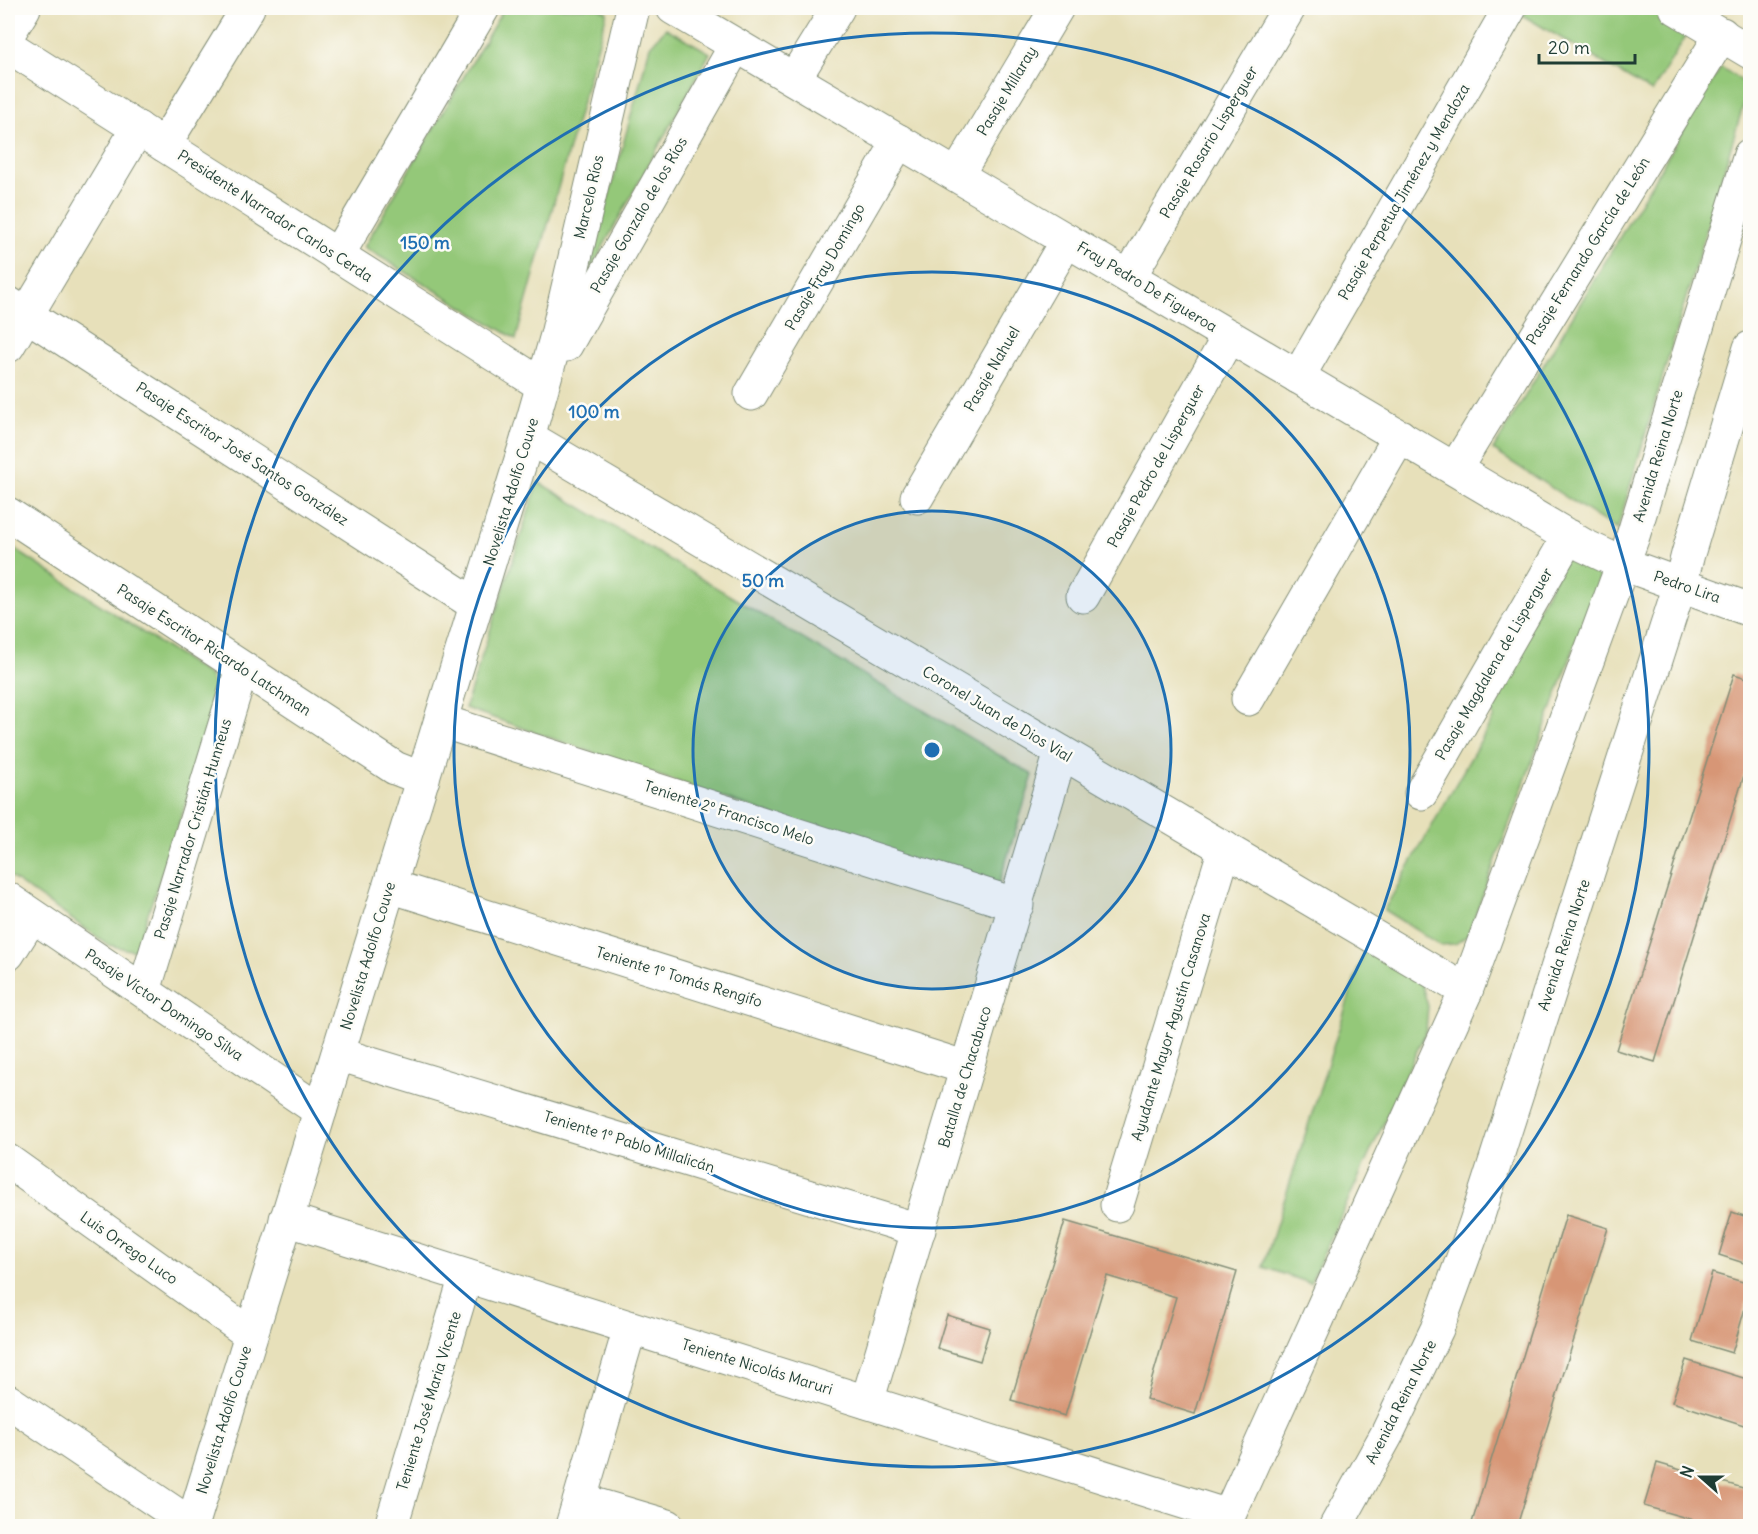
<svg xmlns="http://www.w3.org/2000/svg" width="1758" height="1534" viewBox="0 0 1758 1534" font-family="Delius,sans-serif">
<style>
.green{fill:#94c879;stroke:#5a8256;stroke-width:1.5}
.building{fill:#d79676}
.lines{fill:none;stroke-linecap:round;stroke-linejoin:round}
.street-casing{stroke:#838e77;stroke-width:35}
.secondary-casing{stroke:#838e77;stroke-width:35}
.street{stroke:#fff;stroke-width:33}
.secondary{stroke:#fff;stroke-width:33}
.ring{fill:none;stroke:#1f6fb2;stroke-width:3}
.labels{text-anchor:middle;stroke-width:5;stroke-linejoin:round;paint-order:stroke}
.street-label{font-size:15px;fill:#1f3d34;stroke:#fdfcf7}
.centre{fill:#1f6fb2;stroke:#fdfcf7;stroke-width:3}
.ring-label{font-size:18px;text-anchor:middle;font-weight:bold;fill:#1f6fb2;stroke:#fdfcf7;stroke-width:5;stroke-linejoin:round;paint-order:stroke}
</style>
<rect width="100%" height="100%" fill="#fdfcf7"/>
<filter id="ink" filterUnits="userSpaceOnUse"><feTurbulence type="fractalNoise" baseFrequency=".0167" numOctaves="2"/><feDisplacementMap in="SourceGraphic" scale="12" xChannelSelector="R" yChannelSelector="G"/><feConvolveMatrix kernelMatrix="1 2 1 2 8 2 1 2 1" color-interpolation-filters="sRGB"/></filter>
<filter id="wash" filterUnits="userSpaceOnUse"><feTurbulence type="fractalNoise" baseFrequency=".008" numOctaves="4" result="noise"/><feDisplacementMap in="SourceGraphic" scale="24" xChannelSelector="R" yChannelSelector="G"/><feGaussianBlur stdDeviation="1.35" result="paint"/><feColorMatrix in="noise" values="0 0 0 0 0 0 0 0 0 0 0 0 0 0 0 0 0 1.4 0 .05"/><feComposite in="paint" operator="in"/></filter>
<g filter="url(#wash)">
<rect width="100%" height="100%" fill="#e7e0ba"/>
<!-- green -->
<g class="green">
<path d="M 504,8 L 599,8 L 607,12 L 516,339 L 364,247 Z"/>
<path d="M 1526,8 L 1656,8 L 1690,29 L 1652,92 L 1522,15 Z"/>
<path d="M 666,28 L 710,53 L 587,276 L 650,46 Z"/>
<path d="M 1721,67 L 1749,86 L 1617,530 L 1493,450 Z"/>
<path d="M 538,482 L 1033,775 L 996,893 L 465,708 Z"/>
<path d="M 8,545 L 210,676 L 217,695 L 189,794 L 135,951 L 109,945 L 8,875 Z"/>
<path d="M 1572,547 L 1594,564 L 1601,575 L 1468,935 L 1455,944 L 1440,945 L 1384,910 L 1494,717 L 1486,704 Z"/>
<path d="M 1364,950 L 1421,983 L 1428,1006 L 1426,1031 L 1310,1283 L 1263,1267 Z"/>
</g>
<g id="blocks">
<!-- building -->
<g class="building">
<path d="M 1734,674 L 1750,679 L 1750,756 L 1655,1062 L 1616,1050 Z"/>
<path d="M 1732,1212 L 1750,1218 L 1750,1265 L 1719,1255 Z"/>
<path d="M 1566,1215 L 1608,1228 L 1517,1526 L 1471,1526 Z"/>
<path d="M 1065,1221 L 1237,1272 L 1195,1414 L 1146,1399 L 1176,1297 L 1107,1276 L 1065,1416 L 1011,1400 Z"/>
<path d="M 1712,1273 L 1750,1284 L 1750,1291 L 1732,1353 L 1692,1341 Z"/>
<path d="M 947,1315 L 990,1328 L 980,1361 L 937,1348 Z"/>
<path d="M 1686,1360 L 1750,1380 L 1750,1427 L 1672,1402 Z"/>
<path d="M 1657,1463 L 1750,1490 L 1750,1526 L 1715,1526 L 1644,1506 Z"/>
</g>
</g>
</g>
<g filter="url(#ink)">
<use href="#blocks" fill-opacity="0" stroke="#838e77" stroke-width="1.5"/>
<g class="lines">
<!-- street casing -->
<g class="street-casing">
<g id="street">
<path d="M 673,8 L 1583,545 L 1623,564"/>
<path d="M 1676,8 L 1750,52"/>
<path d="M 8,34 L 24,8"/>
<path d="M 8,46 L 542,385"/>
<path d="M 794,79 L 838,8"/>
<path d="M 164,145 L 248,8"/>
<path d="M 957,175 L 1057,8"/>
<path d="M 337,256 L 483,8"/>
<path d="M 1129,277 L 1289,8"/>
<path d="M 8,303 L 476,605"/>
<path d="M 566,345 L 736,45"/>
<path d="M 8,346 L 138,128"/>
<path d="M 1298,377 L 1510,8"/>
<path d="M 751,394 L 899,141"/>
<path d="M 528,437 L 1466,991"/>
<path d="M 1455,469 L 1722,34"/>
<path d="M 917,497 L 1067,240"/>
<path d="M 8,514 L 395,768 L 423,779"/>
<path d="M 1083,596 L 1229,336"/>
<path d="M 1248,699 L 1400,436"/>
<path d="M 441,721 L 1017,905"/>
<path d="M 1421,793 L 1569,536"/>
<path d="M 390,886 L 967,1068"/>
<path d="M 8,899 L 320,1111"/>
<path d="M 8,954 L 32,916"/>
<path d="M 144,991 L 242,668"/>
<path d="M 338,1054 L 919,1230"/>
<path d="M 8,1161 L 250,1334"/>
<path d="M 1117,1205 L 1225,848"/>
<path d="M 286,1219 L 1228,1516"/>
<path d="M 8,1401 L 192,1525"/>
<path d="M 867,1402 L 1061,752"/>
<path d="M 580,1500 L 668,1526"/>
<path d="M 192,1526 L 528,437 L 557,335 L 633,8"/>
<path d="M 391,1526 L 466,1276"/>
<path d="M 572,1526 L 630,1328"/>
</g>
</g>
<!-- secondary casing -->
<g class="secondary-casing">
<g id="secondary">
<path d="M 1623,564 L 1750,610"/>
<path d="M 1224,1526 L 1466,991 L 1633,536 L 1750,155"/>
<path d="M 1336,1526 L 1387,1434 L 1437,1329 L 1475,1225 L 1680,585 L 1688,554 L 1750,348"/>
</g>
</g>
<!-- street -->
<use href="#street" class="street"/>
<!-- secondary -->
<use href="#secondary" class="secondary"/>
</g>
</g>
<!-- distance rings -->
<circle cx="932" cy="750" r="239" fill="#1f6fb2" fill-opacity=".12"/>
<g class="ring">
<circle cx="932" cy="750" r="239"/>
<circle cx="932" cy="750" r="478"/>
<circle cx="932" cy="750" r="717"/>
</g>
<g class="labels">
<!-- street labels -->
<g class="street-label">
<text transform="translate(1007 91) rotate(-59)" y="5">Pasaje Millaray</text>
<text transform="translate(1209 142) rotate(-59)" y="5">Pasaje Rosario Lisperguer</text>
<text transform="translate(1404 192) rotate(-60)" y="5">Pasaje Perpetua Jiménez y Mendoza</text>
<text transform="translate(589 197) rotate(-77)" y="5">Marcelo Ríos</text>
<text transform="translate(639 215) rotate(-60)" y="5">Pasaje Gonzalo de los Ríos</text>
<text transform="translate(275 216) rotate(33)" y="5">Presidente Narrador Carlos Cerda</text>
<text transform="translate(1588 251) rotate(-58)" y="5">Pasaje Fernando García de León</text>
<text transform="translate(825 267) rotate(-60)" y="5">Pasaje Fray Domingo</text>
<text transform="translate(1147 287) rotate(31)" y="5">Fray Pedro De Figueroa</text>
<text transform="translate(992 369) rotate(-60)" y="5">Pasaje Nahuel</text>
<text transform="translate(242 454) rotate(33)" y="5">Pasaje Escritor José Santos González</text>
<text transform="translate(1658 456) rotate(-73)" y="5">Avenida Reina Norte</text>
<text transform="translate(1156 466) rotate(-61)" y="5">Pasaje Pedro de Lisperguer</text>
<text transform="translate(511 492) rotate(-73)" y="5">Novelista Adolfo Couve</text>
<text transform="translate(1687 587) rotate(19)" y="5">Pedro Lira</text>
<text transform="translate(214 650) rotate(33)" y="5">Pasaje Escritor Ricardo Latchman</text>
<text transform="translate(1494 664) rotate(-60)" y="5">Pasaje Magdalena de Lisperguer</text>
<text transform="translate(997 714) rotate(31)" y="5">Coronel Juan de Dios Vial</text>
<text transform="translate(729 813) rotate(18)" y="5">Teniente 2º Francisco Melo</text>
<text transform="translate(193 829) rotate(-73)" y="5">Pasaje Narrador Cristián Hunneus</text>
<text transform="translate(1564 945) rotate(-72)" y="5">Avenida Reina Norte</text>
<text transform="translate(368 956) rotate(-73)" y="5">Novelista Adolfo Couve</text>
<text transform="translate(679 977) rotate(17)" y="5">Teniente 1º Tomás Rengifo</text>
<text transform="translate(164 1005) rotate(34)" y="5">Pasaje Víctor Domingo Silva</text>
<text transform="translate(1171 1027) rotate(-73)" y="5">Ayudante Mayor Agustín Casanova</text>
<text transform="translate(965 1077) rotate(-73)" y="5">Batalla de Chacabuco</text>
<text transform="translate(629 1142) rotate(17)" y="5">Teniente 1º Pablo Millalicán</text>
<text transform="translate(129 1248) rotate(35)" y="5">Luis Orrego Luco</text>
<text transform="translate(757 1367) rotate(17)" y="5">Teniente Nicolás Maruri</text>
<text transform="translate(429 1401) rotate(-73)" y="5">Teniente José Maria Vicente</text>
<text transform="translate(1401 1402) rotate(-63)" y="5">Avenida Reina Norte</text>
<text transform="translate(224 1420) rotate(-73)" y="5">Novelista Adolfo Couve</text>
</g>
</g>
<circle cx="932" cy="750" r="9" class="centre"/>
<g class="ring-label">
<text x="425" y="249">150 m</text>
<text x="594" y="418">100 m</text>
<text x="763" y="587">50 m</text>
</g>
<!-- margin -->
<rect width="1758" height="1534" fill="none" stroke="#fdfcf7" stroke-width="30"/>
<!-- north arrow -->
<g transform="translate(1701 1477) rotate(291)" stroke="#fdfcf7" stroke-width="4.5" paint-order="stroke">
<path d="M0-4.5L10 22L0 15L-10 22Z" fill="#1f3d34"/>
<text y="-9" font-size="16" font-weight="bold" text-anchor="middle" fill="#1f3d34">N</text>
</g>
<!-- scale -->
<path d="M1539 54v9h96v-9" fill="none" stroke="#1f3d34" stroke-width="3"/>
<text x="1548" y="54" font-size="18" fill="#1f3d34" stroke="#fdfcf7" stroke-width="4.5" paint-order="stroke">20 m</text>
</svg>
